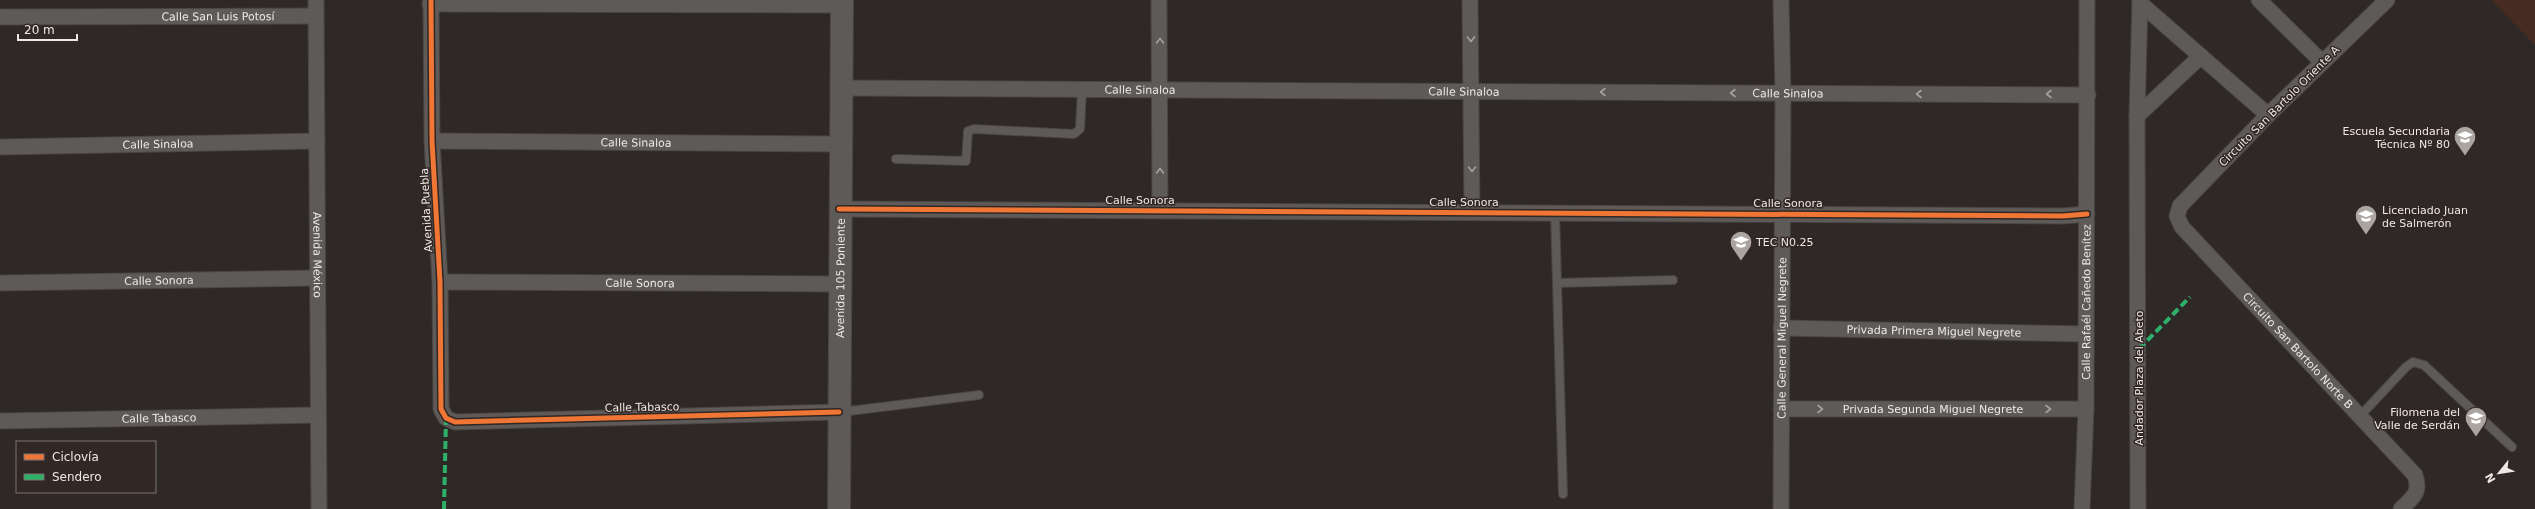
<svg xmlns="http://www.w3.org/2000/svg" width="2535" height="509" viewBox="0 0 2535 509" font-family="'DejaVu Sans',sans-serif">
<style>
.green{fill:#452b22}
.lines{fill:none;stroke-linecap:round;stroke-linejoin:round}
.lane-casing{stroke:#494543;stroke-width:10}
.street-casing{stroke:#494543;stroke-width:17}
.secondary-casing{stroke:#494543;stroke-width:24}
.lane{stroke:#5e5a58;stroke-width:8}
.street{stroke:#5e5a58;stroke-width:15}
.secondary{stroke:#5e5a58;stroke-width:22}
.quiet{stroke:#2db169;stroke-width:4;stroke-dasharray:8 4;stroke-linecap:butt}
.cycleway-casing{stroke:#312724;stroke-width:8}
.cycleway{stroke:#f07635;stroke-width:5}
.oneway{stroke:#a6a19e}
.labels{text-anchor:middle;stroke-width:3;stroke-linejoin:round;paint-order:stroke}
.street-label{font-size:11px;fill:#eee8e5;stroke:#312724}
.poi-label{font-size:11px;fill:#eee8e5;stroke:#312724;text-anchor:end}
</style>
<rect width="100%" height="100%" fill="#2e2827"/>
<!-- green -->
<path class="green" d="M 2491,0 L 2535,0 L 2535,45 Z"/>
<g class="lines">
<!-- lane casing -->
<g class="lane-casing">
<g id="lane">
<path d="M 896,159 L 966,161 L 968,131 L 974,129 L 1074,134 L 1080,129 L 1082,89"/>
<path d="M 1555,212 L 1563,494"/>
<path d="M 1557,283 L 1673,280"/>
<path d="M 841,412 L 979,395"/>
<path d="M 2361,415 L 2406,367 L 2413,362 L 2424,365 L 2512,447"/>
</g>
</g>
<!-- street casing -->
<g class="street-casing">
<g id="street">
<path id="s1" d="M 316,0 L 319,509"/>
<path d="M 431,0 L 432,141 L 440,282 L 441,409 L 446,418 L 455,422 L 839,412"/>
<path d="M 1159,0 L 1160,210"/>
<path d="M 1470,0 L 1472,212"/>
<path d="M 2259,0 L 2322,62"/>
<path id="s2" d="M 2387,0 L 2268,115 L 2180,206 L 2177,216 L 2182,227 L 2415,475 C 2421,493 2413,497 2401,509"/>
<path d="M 2140,3 L 2268,115"/>
<path d="M 430,4 L 841,5"/>
<path id="s3" d="M 0,17 L 316,16"/>
<path id="s4" d="M 840,88 L 2088,95"/>
<path d="M 2137,116 L 2201,56"/>
<path id="s5" d="M 432,141 L 840,144"/>
<path id="s6" d="M 0,147 L 317,141"/>
<path d="M 839,209 L 2063,216 L 2087,214"/>
<path id="s7" d="M 440,282 L 839,284"/>
<path id="s8" d="M 0,283 L 317,278"/>
<path id="s9" d="M 1781,328 L 2086,334"/>
<path id="s10" d="M 1781,409 L 2086,409"/>
<path id="s11" d="M 0,421 L 318,415"/>
<path id="s12" d="M 1781,509 L 1783,93 L 1781,0"/>
<path id="s13" d="M 2082,509 L 2086,409 L 2087,0"/>
<path d="M 2138,509 L 2137,116 L 2140,0"/>
</g>
</g>
<!-- secondary casing -->
<g class="secondary-casing">
<g id="secondary">
<path id="s14" d="M 839,509 L 842,0"/>
</g>
</g>
<!-- lane -->
<use href="#lane" class="lane"/>
<!-- street -->
<use href="#street" class="street"/>
<!-- secondary -->
<use href="#secondary" class="secondary"/>
<!-- quiet -->
<g class="quiet">
<path d="M 2139,349 L 2190,297"/>
<path d="M 444,509 L 446,418"/>
</g>
<!-- cycleway casing -->
<g class="cycleway-casing">
<g id="cycleway">
<path d="M 431,0 L 432,141 L 440,282 L 441,409 L 446,418 L 455,422 L 839,412"/>
<path d="M 839,209 L 2063,216 L 2087,214"/>
</g>
</g>
<!-- cycleway -->
<use href="#cycleway" class="cycleway"/>
</g>
<!-- one-way arrows -->
<defs><path id="oneway-chevron" d="M-2-3.5L2.5 0L-2 3.5" fill="none" stroke-width="1.6" stroke-linecap="round" stroke-linejoin="round"/></defs>
<g class="oneway">
<use href="#oneway-chevron" transform="translate(1471 39) rotate(89)"/>
<use href="#oneway-chevron" transform="translate(1160 41) rotate(-91)"/>
<use href="#oneway-chevron" transform="translate(1603 92) rotate(-180)"/>
<use href="#oneway-chevron" transform="translate(1733 93) rotate(-180)"/>
<use href="#oneway-chevron" transform="translate(1919 94) rotate(-180)"/>
<use href="#oneway-chevron" transform="translate(2049 94) rotate(-180)"/>
<use href="#oneway-chevron" transform="translate(1472 169) rotate(90)"/>
<use href="#oneway-chevron" transform="translate(1160 171) rotate(-90)"/>
<use href="#oneway-chevron" transform="translate(1820 409)"/>
<use href="#oneway-chevron" transform="translate(2048 409)"/>
</g>
<!-- icons -->
<defs>
<g id="school-pin" transform="scale(1.15)"><path d="M0 17L-7.5 6A9.5 9.5 0 1 1 7.5 6Z" fill="#aba5a2" stroke="#312724"/><path d="M0-5L7-2L0 1L-7-2ZM-4 1L0 2.5L4 1V4Q0 6-4 4Z" fill="#fff"/></g>
</defs>
<g fill-rule="evenodd">
<use href="#school-pin" x="2465" y="137"/>
<use href="#school-pin" x="2366" y="216"/>
<use href="#school-pin" x="1741" y="242"/>
<use href="#school-pin" x="2476" y="418"/>
</g>
<g class="labels">
<!-- street labels -->
<g class="street-label">
<text dy="4" stroke="none"><textPath href="#s3" startOffset="218">Calle San Luis Potosí</textPath></text>
<text dy="4" stroke="none"><textPath href="#s4" startOffset="300">Calle Sinaloa</textPath></text>
<text dy="4" stroke="none"><textPath href="#s4" startOffset="624">Calle Sinaloa</textPath></text>
<text dy="4" stroke="none"><textPath href="#s4" startOffset="948">Calle Sinaloa</textPath></text>
<text transform="translate(2279 106) rotate(-45)" y="4">Circuito San Bartolo Oriente A</text>
<text dy="4" stroke="none"><textPath href="#s5" startOffset="204">Calle Sinaloa</textPath></text>
<text dy="4" stroke="none"><textPath href="#s6" startOffset="158">Calle Sinaloa</textPath></text>
<text x="1140" y="204">Calle Sonora</text>
<text x="1464" y="206">Calle Sonora</text>
<text x="1788" y="207">Calle Sonora</text>
<text transform="translate(426 210) rotate(-93)" y="4">Avenida Puebla</text>
<text dy="4" stroke="none"><textPath href="#s1" startOffset="255">Avenida México</textPath></text>
<text dy="4" stroke="none"><textPath href="#s14" startOffset="231">Avenida 105 Poniente</textPath></text>
<text dy="4" stroke="none"><textPath href="#s8" startOffset="159">Calle Sonora</textPath></text>
<text dy="4" stroke="none"><textPath href="#s7" startOffset="200">Calle Sonora</textPath></text>
<text dy="4" stroke="none"><textPath href="#s13" startOffset="207">Calle Rafaél Cañedo Benítez</textPath></text>
<text dy="4" stroke="none"><textPath href="#s9" startOffset="153">Privada Primera Miguel Negrete</textPath></text>
<text dy="4" stroke="none"><textPath href="#s12" startOffset="171">Calle General Miguel Negrete</textPath></text>
<text dy="4" stroke="none"><textPath href="#s2" startOffset="484">Circuito San Bartolo Norte B</textPath></text>
<text transform="translate(2139 378) rotate(-90)" y="4">Andador Plaza del Abeto</text>
<text transform="translate(642 407) rotate(-1)" y="4">Calle Tabasco</text>
<text dy="4" stroke="none"><textPath href="#s10" startOffset="152">Privada Segunda Miguel Negrete</textPath></text>
<text dy="4" stroke="none"><textPath href="#s11" startOffset="159">Calle Tabasco</textPath></text>
</g>
<!-- poi labels -->
<g class="poi-label">
<text x="2450" y="135">Escuela Secundaria<tspan x="2450" dy="13">Técnica Nº 80</tspan></text>
<text x="2382" y="214" text-anchor="start">Licenciado Juan<tspan x="2382" dy="13">de Salmerón</tspan></text>
<text x="1756" y="246" text-anchor="start">TEC N0.25</text>
<text x="2460" y="416">Filomena del<tspan x="2460" dy="13">Valle de Serdán</tspan></text>
</g>
</g>
<!-- legend -->
<rect x="16" y="441" width="140" height="52" fill="#312724" stroke="#7d7471"/>
<rect x="24" y="454" width="20" height="6" fill="#f07635" stroke="#7d7471"/>
<text x="52" y="461" font-size="12" fill="#eee8e5">Ciclovía</text>
<rect x="24" y="474" width="20" height="6" fill="#2db169" stroke="#7d7471"/>
<text x="52" y="481" font-size="12" fill="#eee8e5">Sendero</text>
<!-- north arrow -->
<g transform="translate(2499 473) rotate(240)" stroke="#312724" stroke-width="3" paint-order="stroke">
<path d="M0-3L7 15L0 10L-7 15Z" fill="#eee8e5"/>
<text y="-6" font-size="11" font-weight="bold" text-anchor="middle" fill="#eee8e5">N</text>
</g>
<!-- scale -->
<path d="M18 34v6h59v-6" fill="none" stroke="#eee8e5" stroke-width="2"/>
<text x="24" y="34" font-size="12" fill="#eee8e5" stroke="#312724" stroke-width="3" paint-order="stroke">20 m</text>
</svg>
